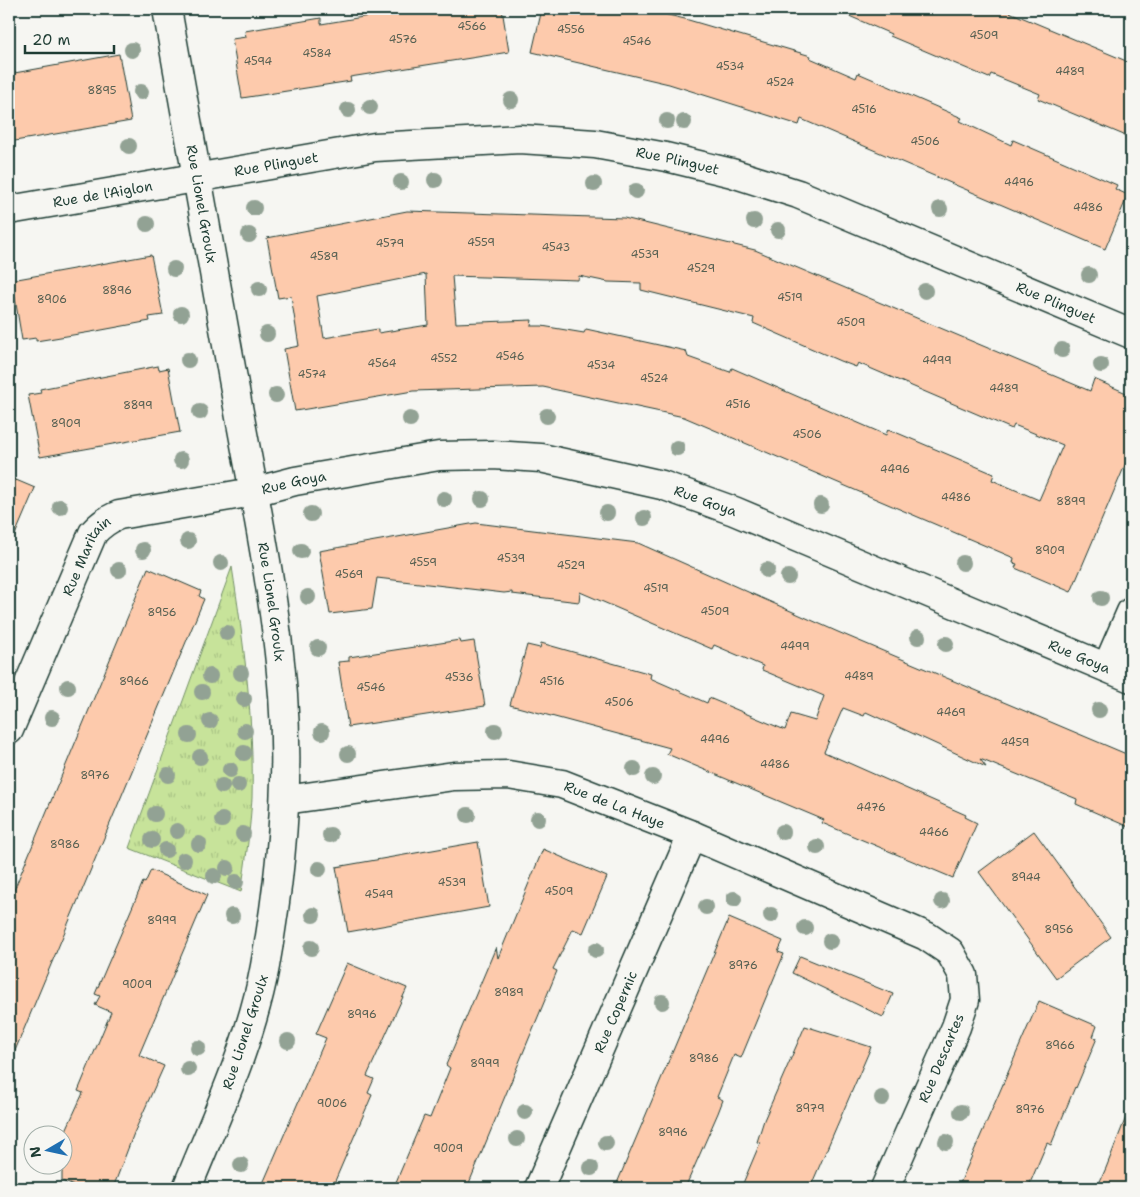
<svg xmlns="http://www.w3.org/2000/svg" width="1140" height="1197" viewBox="0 0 1140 1197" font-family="'Shantell Sans',sans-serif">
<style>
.grass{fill:url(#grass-tufts);stroke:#739067}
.building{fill:#fdcaac;stroke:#1f3d34;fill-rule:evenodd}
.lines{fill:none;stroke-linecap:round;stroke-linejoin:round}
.minor-casing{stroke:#1f3d34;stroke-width:31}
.minor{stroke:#f6f6f2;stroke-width:28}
.tree{fill:#92a294}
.labels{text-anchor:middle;stroke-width:5;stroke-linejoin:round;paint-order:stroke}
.number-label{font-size:11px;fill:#566052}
.street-label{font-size:14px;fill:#1f3d34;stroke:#f6f6f2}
</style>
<defs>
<pattern id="grass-tufts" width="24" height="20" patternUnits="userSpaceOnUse" patternTransform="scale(1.25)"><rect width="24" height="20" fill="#c7e39a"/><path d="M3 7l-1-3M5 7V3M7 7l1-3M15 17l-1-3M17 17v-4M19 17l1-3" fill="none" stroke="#aac485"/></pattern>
</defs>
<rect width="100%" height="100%" fill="#f6f6f2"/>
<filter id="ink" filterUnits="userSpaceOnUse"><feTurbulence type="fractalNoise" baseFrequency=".02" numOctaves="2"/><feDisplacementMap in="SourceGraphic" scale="10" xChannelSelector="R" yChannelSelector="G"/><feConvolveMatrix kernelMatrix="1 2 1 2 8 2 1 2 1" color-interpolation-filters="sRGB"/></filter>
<g filter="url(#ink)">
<!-- grass -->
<path class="grass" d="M 232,567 C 244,644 254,720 252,798 C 250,830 246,861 241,892 L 129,848 Z"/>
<!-- building -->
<g class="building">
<path d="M 374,9 L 502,9 L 509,52 L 350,77 L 351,81 L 242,98 L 232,39 L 246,37 L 245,31 L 321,18 L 321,24 L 375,15 Z"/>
<path d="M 542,9 L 643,9 L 685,19 L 811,56 L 810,58 L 856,78 L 858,73 L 962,118 L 960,121 L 1011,145 L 1013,140 L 1117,185 L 1115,189 L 1128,195 L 1105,249 L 801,119 L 799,125 L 669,84 L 532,52 Z"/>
<path d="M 833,9 L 1002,9 L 1131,63 L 1131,138 L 1038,99 L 1040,94 L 991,74 L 989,78 L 890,36 L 891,34 Z"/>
<path d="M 119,54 L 131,121 L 9,142 L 9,74 Z"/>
<path d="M 407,211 L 624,218 L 755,250 L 1090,391 L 1094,379 L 1131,395 L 1131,451 L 1071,592 L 1015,568 L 1017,564 L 1013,563 L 1014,558 L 684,417 L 543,387 L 413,391 L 295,411 L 284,349 L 299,346 L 291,296 L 278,298 L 267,238 ZM 426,274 L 428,325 L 378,333 L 378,329 L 324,338 L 317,296 ZM 452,276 L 578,280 L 579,276 L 608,282 L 641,283 L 641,290 L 754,318 L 753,323 L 840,361 L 856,367 L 858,363 L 1012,429 L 1014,425 L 1063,445 L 1039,500 L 992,480 L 994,474 L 888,429 L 886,435 L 732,368 L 730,372 L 688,357 L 686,351 L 586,329 L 584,333 L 542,326 L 531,326 L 532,320 L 456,323 Z"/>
<path d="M 151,255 L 163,315 L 149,317 L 150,321 L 91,332 L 36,341 L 36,338 L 22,340 L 12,280 Z"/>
<path d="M 158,366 L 159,370 L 168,368 L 180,432 L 40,457 L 28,395 L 41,393 L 40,389 Z"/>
<path d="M 9,477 L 35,488 L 9,549 Z"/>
<path d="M 476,523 L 638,543 L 838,632 L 1131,756 L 1131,828 L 1076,804 L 1077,799 L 980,759 L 986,767 L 866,712 L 864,716 L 843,708 L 824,752 L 966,815 L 965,817 L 977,823 L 953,878 L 822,823 L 824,820 L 667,754 L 670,748 L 510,705 L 527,645 L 540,648 L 541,643 L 651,674 L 650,678 L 707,703 L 709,698 L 785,730 L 791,714 L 815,721 L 824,696 L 762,670 L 763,666 L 714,645 L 712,649 L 580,592 L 579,602 L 512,594 L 512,592 L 504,593 L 377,578 L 372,609 L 330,614 L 319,551 Z"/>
<path d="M 148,568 L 201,591 L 199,596 L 204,599 L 9,1065 L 9,902 Z"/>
<path d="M 460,640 L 461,643 L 474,641 L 485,706 L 348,727 L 338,662 L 349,661 L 349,657 Z"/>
<path d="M 1034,831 L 1111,937 L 1056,978 L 979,872 Z"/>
<path d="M 478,842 L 489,907 L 348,932 L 336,867 Z"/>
<path d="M 543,849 L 607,877 L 583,933 L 573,929 L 553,969 L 557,971 L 467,1188 L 408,1188 L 396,1182 L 424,1116 L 430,1118 L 450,1068 L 446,1065 L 496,947 L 498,958 Z"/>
<path d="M 151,870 L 207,895 L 139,1055 L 164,1066 L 134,1133 L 113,1188 L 79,1188 L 62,1181 L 62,1139 L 83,1093 L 78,1091 L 111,1012 L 95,1005 L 100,996 L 95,994 L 143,882 L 145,883 Z"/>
<path d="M 729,918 L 783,941 L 778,952 L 784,954 L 741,1058 L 734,1055 L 717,1097 L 723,1100 L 718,1113 L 685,1188 L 615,1188 Z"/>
<path d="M 800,956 L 893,994 L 883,1017 L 792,973 Z"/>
<path d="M 347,963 L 407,988 L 367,1076 L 374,1079 L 368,1093 L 372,1095 L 332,1188 L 261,1188 L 326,1038 L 316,1034 Z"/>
<path d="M 1039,1001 L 1097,1026 L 1093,1037 L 1097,1038 L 1076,1088 L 1075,1087 L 1051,1145 L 1047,1143 L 1028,1188 L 958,1188 Z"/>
<path d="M 805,1026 L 871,1047 L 810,1188 L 741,1188 L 760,1143 L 757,1142 L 764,1120 Z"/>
<path d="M 1130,1107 L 1131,1188 L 1097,1188 L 1106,1168 Z"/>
</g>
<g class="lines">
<!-- minor casing -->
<g class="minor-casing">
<g id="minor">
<path id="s1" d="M 167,9 C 190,136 212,263 235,390 C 253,491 275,592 283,695 C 290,786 281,877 265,966 C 251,1043 216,1116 187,1188"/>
<path id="s2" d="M 9,210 L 375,147 L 520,139 L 595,144 L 666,157 L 732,173 L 798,194 L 1131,334"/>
<path d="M 1107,667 L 1131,612"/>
<path id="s3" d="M 9,730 L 93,533 C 101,524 108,519 119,515 L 253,492 L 295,481 L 439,456 L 493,455 L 541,458 L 662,485 L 734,511 L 1131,678"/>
<path id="s4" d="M 285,800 L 454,776 L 508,775 L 562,784 L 692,835 L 926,936 L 950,952 L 963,975 L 965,1000 L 956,1027 L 885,1188"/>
<path id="s5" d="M 539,1188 L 692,835"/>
</g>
</g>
<!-- minor -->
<use href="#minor" class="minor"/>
</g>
<!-- trees -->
<g class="tree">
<circle cx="132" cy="50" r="8"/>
<circle cx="141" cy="92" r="8"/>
<circle cx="511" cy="100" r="8"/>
<circle cx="370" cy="107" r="8"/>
<circle cx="348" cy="110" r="8"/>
<circle cx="667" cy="121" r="8"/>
<circle cx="684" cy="122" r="8"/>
<circle cx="129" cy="146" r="8"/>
<circle cx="435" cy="180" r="8"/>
<circle cx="401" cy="182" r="8"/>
<circle cx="594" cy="184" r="8"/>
<circle cx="636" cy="191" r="8"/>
<circle cx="254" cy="208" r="8"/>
<circle cx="940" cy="209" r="8"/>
<circle cx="754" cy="221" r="8"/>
<circle cx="147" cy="224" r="8"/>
<circle cx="778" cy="230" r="8"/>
<circle cx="249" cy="235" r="8"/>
<circle cx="174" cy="269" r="8"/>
<circle cx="1089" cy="275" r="8"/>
<circle cx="259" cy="289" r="8"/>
<circle cx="925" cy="291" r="8"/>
<circle cx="181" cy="314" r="8"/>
<circle cx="267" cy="334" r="8"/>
<circle cx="1062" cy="350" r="8"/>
<circle cx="188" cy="360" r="8"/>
<circle cx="1101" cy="365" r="8"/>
<circle cx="276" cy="395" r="8"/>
<circle cx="200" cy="412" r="8"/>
<circle cx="547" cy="416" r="8"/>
<circle cx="410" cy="419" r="8"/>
<circle cx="677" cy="448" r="8"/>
<circle cx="181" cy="460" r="8"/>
<circle cx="444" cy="499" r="8"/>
<circle cx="482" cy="499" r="8"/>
<circle cx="821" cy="505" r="8"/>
<circle cx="60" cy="507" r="8"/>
<circle cx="607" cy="513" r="8"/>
<circle cx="311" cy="514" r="8"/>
<circle cx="644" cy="518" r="8"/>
<circle cx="188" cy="541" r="8"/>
<circle cx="143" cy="550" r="8"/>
<circle cx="301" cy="551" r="8"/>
<circle cx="221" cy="563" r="8"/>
<circle cx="963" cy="563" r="8"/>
<circle cx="119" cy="570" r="8"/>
<circle cx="767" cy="570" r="8"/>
<circle cx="788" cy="577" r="8"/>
<circle cx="308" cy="597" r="8"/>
<circle cx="1101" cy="598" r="8"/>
<circle cx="227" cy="633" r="8"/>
<circle cx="918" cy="637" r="8"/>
<circle cx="946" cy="644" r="8"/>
<circle cx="318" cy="648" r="8"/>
<circle cx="241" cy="673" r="8"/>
<circle cx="210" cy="676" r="8"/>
<circle cx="68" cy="687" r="8"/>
<circle cx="202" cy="692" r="8"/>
<circle cx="244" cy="699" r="8"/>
<circle cx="1099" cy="710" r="8"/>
<circle cx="52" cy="718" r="8"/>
<circle cx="210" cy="721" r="8"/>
<circle cx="245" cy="731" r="8"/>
<circle cx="495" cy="731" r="8"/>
<circle cx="322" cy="732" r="8"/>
<circle cx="189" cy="735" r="8"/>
<circle cx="244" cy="753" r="8"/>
<circle cx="348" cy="754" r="8"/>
<circle cx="200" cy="757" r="8"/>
<circle cx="634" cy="769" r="8"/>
<circle cx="230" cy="770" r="8"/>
<circle cx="168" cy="775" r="8"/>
<circle cx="653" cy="777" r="8"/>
<circle cx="238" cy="785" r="8"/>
<circle cx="222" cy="786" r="8"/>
<circle cx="155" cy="814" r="8"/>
<circle cx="468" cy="815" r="8"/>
<circle cx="538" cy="819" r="8"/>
<circle cx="222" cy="820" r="8"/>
<circle cx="177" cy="831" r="8"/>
<circle cx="783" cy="832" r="8"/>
<circle cx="243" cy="834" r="8"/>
<circle cx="330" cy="835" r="8"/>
<circle cx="152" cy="840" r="8"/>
<circle cx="199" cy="844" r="8"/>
<circle cx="817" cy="847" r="8"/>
<circle cx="166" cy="850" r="8"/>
<circle cx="184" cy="860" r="8"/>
<circle cx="227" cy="868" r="8"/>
<circle cx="319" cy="869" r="8"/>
<circle cx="214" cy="876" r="8"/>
<circle cx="236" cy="882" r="8"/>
<circle cx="734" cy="899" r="8"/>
<circle cx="942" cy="901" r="8"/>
<circle cx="706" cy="907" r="8"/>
<circle cx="313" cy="915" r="8"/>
<circle cx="771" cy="915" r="8"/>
<circle cx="232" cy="916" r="8"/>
<circle cx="805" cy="928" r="8"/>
<circle cx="830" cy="941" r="8"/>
<circle cx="311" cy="948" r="8"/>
<circle cx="596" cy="950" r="8"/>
<circle cx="662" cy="1002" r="8"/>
<circle cx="288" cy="1041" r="8"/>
<circle cx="198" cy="1048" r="8"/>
<circle cx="188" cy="1069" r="8"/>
<circle cx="882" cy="1098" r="8"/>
<circle cx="525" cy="1112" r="8"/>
<circle cx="961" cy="1112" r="8"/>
<circle cx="517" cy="1139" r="8"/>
<circle cx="946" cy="1142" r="8"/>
<circle cx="606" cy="1143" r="8"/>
<circle cx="241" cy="1165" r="8"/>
<circle cx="591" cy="1168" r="8"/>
</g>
</g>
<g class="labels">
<!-- number labels -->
<g class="number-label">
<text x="472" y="30">4566</text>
<text x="571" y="33">4556</text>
<text x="984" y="39">4509</text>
<text x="403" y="43">4576</text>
<text x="637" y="45">4546</text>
<text x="317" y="57">4584</text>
<text x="258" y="65">4594</text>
<text x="730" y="70">4534</text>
<text x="1070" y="75">4489</text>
<text x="780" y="86">4524</text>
<text x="102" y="94">8895</text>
<text x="864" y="113">4516</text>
<text x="925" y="145">4506</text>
<text x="1019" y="186">4496</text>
<text x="1088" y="211">4486</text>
<text x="481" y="246">4559</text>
<text x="390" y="247">4579</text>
<text x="556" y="251">4543</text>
<text x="645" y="258">4539</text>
<text x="324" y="260">4589</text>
<text x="701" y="272">4529</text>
<text x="117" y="294">8896</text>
<text x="790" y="301">4519</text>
<text x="52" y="303">8906</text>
<text x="851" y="326">4509</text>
<text x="510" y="360">4546</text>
<text x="444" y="362">4552</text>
<text x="937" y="364">4499</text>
<text x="382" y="367">4564</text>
<text x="601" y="369">4534</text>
<text x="312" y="378">4574</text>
<text x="654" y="382">4524</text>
<text x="1004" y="392">4489</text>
<text x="738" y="408">4516</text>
<text x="138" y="409">8899</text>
<text x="66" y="427">8909</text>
<text x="807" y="438">4506</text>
<text x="895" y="473">4496</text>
<text x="956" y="501">4486</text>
<text x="1071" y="505">8899</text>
<text x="1050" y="554">8909</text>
<text x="511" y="562">4539</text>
<text x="423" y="566">4559</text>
<text x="571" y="569">4529</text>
<text x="349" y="578">4569</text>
<text x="656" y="592">4519</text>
<text x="715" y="615">4509</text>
<text x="162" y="616">8956</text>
<text x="795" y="650">4499</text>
<text x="859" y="680">4489</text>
<text x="459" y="681">4536</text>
<text x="134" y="685">8966</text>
<text x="552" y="685">4516</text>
<text x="371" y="691">4546</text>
<text x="619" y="706">4506</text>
<text x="951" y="716">4469</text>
<text x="715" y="743">4496</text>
<text x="1015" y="746">4459</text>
<text x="775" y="768">4486</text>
<text x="95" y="779">8976</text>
<text x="871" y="811">4476</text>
<text x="934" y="836">4466</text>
<text x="65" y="848">8986</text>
<text x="1026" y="881">8944</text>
<text x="452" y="886">4539</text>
<text x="559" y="895">4509</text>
<text x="379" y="898">4549</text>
<text x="162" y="924">8999</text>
<text x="1059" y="933">8956</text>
<text x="743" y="969">8976</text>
<text x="137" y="988">9009</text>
<text x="509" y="996">8989</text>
<text x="362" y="1018">8996</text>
<text x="1060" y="1049">8966</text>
<text x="704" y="1062">8986</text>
<text x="485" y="1067">8999</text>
<text x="332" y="1107">9006</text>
<text x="810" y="1112">8979</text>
<text x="1030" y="1113">8976</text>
<text x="673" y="1136">8996</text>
<text x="448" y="1152">9009</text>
</g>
<!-- street labels -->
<g class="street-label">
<text dy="5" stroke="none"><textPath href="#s2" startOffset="676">Rue Plinguet</textPath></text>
<text dy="5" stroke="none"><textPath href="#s2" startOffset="271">Rue Plinguet</textPath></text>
<text dy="5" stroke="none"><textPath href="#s2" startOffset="95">Rue de l'Aiglon</textPath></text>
<text dy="5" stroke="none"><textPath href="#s1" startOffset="198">Rue Lionel Groulx</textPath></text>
<text dy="5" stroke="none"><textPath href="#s2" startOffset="1081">Rue Plinguet</textPath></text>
<text dy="5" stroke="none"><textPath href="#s3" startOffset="424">Rue Goya</textPath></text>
<text dy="5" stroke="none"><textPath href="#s3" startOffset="844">Rue Goya</textPath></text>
<text dy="5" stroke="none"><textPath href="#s3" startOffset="191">Rue Maritain</textPath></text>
<text dy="5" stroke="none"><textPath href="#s1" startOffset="602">Rue Lionel Groulx</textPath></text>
<text dy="5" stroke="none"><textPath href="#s3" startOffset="1249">Rue Goya</textPath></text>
<text dy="5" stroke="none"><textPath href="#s4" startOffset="336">Rue de La Haye</textPath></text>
<text dy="5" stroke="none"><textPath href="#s5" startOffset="192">Rue Copernic</textPath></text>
<text transform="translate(245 1032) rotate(-72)" y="5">Rue Lionel Groulx</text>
<text transform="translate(941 1058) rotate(-67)" y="5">Rue Descartes</text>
</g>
</g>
<!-- margin -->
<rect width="1140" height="1197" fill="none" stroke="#f6f6f2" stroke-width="30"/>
<rect x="15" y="15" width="1110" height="1167" fill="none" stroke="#1f3d34" stroke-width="2" filter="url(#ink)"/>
<!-- north arrow -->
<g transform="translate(48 1150) rotate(261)"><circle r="24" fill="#f6f6f2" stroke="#a0aca6"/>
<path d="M0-4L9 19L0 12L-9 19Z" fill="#1f6fb2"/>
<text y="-8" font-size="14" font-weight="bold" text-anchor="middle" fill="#1f3d34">N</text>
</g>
<!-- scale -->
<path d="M25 45v8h89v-8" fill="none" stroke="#1f3d34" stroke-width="2.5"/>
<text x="32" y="45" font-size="15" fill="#1f3d34" stroke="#f6f6f2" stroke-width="4" paint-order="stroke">20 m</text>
</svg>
